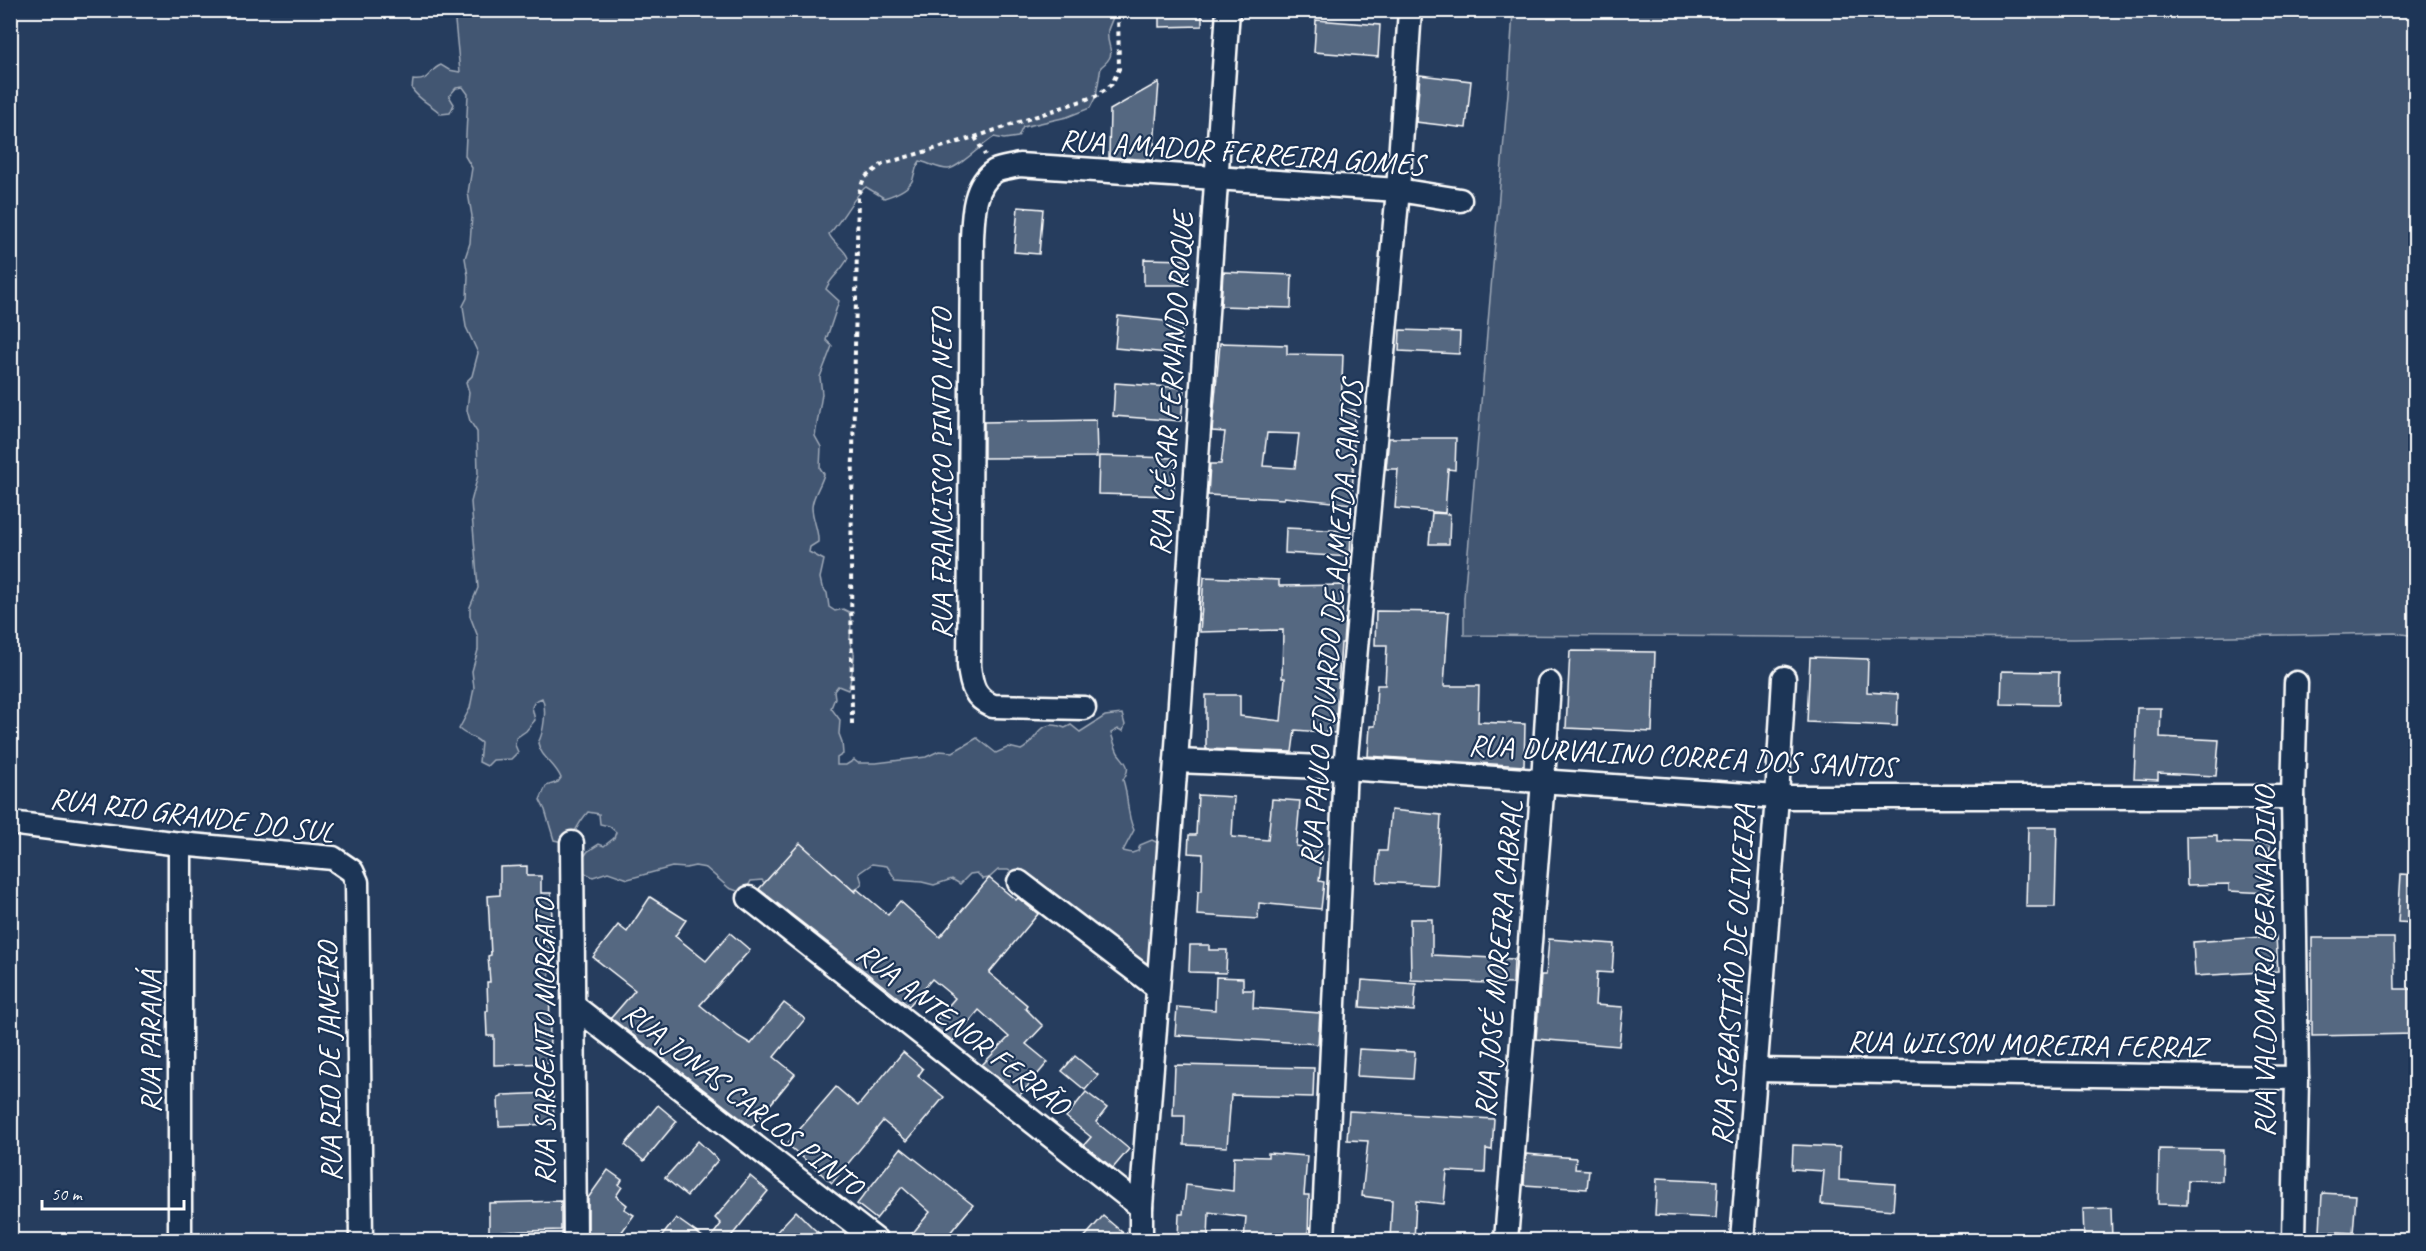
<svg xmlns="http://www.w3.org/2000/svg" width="2426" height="1251" viewBox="0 0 2426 1251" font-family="Caveat,sans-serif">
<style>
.green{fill:#425672;stroke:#a0aab8;stroke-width:1.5}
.building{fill:#556781;stroke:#fff;stroke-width:1.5;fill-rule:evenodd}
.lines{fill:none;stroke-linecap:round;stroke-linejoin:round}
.minor-casing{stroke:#fff;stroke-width:27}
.path{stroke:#fff;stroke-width:4;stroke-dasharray:4.5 4.5;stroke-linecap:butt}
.minor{stroke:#1d3557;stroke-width:22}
.labels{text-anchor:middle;stroke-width:4.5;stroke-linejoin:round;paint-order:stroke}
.street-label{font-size:30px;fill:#fff;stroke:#1d3557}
</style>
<rect width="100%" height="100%" fill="#263d5e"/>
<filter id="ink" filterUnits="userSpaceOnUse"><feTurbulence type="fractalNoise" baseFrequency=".0167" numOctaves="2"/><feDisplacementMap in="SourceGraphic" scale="12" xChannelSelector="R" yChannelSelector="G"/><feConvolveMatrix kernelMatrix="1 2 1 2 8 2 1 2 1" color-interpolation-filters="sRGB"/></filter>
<g filter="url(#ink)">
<!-- green -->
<g class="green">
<path d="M 454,11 L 1114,11 C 1114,18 1110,23 1108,30 C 1105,49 1120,52 1101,67 L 1096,96 L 1090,108 L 1067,117 L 1023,127 L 1018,137 L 1004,139 L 994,137 C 982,144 959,168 948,169 C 939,169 928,163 920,161 C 915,168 915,171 913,179 C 909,189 894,195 884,198 L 866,187 C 854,195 842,221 829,234 C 833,244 844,247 848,258 C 842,271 831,277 826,289 L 839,301 L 826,340 L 832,346 L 820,377 L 822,394 L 815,436 L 821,447 L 820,468 L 824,474 C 821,486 813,494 812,507 C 812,519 819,530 818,542 L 810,547 L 809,552 L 824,560 L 820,578 L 822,587 L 827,593 L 829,607 L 835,611 L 843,609 L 849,612 C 853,622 850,629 850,640 C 849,645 853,648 854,653 C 855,657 850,686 848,690 L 838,686 L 834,691 L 835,698 L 831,708 L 840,720 L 839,734 L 842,742 L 843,754 L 837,758 L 837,765 L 846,765 L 854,760 L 858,763 L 876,763 L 926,757 L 939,751 L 953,752 L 977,738 L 996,753 L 1009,747 L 1021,750 C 1038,742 1038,716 1065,728 L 1071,725 L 1080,732 L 1105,716 L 1122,714 L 1125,725 L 1123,731 L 1118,729 L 1111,733 C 1113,739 1115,747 1118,753 C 1126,764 1132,766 1123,780 C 1129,797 1126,814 1134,830 L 1123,851 L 1132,853 L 1138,851 L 1140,845 L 1152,840 L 1160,844 L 1157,987 L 1016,874 L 1008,870 L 998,870 L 989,878 L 983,879 L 977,873 L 970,874 L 960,884 L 952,879 L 934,885 L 922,882 L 896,880 L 887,866 L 872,864 L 859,873 L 862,883 L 857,889 L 845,892 L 768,887 L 762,880 L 751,881 L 747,888 L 740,892 L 729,888 L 706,868 L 695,866 L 686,868 L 672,867 L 628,879 L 608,872 L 593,877 L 583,872 L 581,861 L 588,851 L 599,844 L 604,846 L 614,838 L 616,832 L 609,826 L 600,824 L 599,814 L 588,812 C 578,823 576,832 567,843 L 554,840 L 545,810 L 540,800 L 546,786 L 558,782 L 561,778 C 555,763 541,758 538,743 C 544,732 547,709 542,698 L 535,701 L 532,707 L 535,720 L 526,731 L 516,738 L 515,745 L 518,752 L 511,759 L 493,760 L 487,766 L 479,762 L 481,743 C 474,736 466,736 459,729 L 470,708 L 474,688 L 472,671 L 478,650 L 478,637 L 470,616 L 470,607 L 478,588 L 471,502 L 478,475 L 477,432 L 470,421 L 467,410 L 469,392 L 466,382 L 472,376 L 478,353 L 466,327 L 463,306 L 467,298 L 468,276 L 465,258 L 470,243 L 472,216 L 468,193 L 472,168 L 465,156 L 468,94 L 463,87 L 456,88 L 449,96 L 454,104 L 450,113 L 441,114 C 431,104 420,101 412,89 L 413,80 C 431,82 428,70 441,65 L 449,70 L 460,72 Z"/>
<path d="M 1513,11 L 2415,11 L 2415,636 L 2395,633 L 2074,639 L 1464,635 L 1464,598 L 1508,93 Z"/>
</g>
<!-- building -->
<g class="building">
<path d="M 1159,10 L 1202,10 L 1202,26 L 1159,27 Z"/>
<path d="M 1316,20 L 1380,25 L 1378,57 L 1314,52 Z"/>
<path d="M 1420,75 L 1471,81 L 1466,128 L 1416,122 Z"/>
<path d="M 1159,82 L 1153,160 L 1109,157 L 1110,110 Z"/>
<path d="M 1018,207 L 1043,209 L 1039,254 L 1014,252 Z"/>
<path d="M 1144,259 L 1188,260 L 1188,285 L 1144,285 Z"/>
<path d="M 1223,272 L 1292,275 L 1291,308 L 1221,306 Z"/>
<path d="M 1118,316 L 1183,323 L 1179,354 L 1115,348 Z"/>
<path d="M 1400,330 L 1460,332 L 1459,354 L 1399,351 Z"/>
<path d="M 1220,343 L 1287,345 L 1287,354 L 1343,355 L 1341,409 L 1355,410 L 1352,504 L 1284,497 L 1284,499 L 1208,495 L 1210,464 L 1221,464 L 1225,432 L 1212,431 ZM 1267,433 L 1299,434 L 1295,468 L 1263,466 Z"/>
<path d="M 1115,383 L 1184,388 L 1181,421 L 1113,416 Z"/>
<path d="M 1096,420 L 1097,457 L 984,458 L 984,422 Z"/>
<path d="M 1389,438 L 1456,438 L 1455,470 L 1448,469 L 1445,513 L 1395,508 L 1398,469 L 1386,469 Z"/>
<path d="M 1099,456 L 1175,458 L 1174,496 L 1098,494 Z"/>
<path d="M 1432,513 L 1450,514 L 1449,544 L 1429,544 Z"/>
<path d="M 1286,528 L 1351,531 L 1350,557 L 1285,553 Z"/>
<path d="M 1204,577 L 1279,580 L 1279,586 L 1343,585 L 1342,620 L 1345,619 L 1343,643 L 1341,643 L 1335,733 L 1295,730 L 1292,752 L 1206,749 L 1206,695 L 1240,695 L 1240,716 L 1281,721 L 1285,678 L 1282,678 L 1283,630 L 1200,632 Z"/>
<path d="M 1376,611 L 1449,612 L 1444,686 L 1479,686 L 1478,722 L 1525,724 L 1524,766 L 1368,756 L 1370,726 L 1375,726 L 1377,685 L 1385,685 L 1387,645 L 1375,645 Z"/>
<path d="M 1570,651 L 1655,652 L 1652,732 L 1566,728 Z"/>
<path d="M 1810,657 L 1868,659 L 1867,692 L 1898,694 L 1897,726 L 1807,722 Z"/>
<path d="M 2002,671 L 2059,672 L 2058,705 L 2001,704 Z"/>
<path d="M 2137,708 L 2161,708 L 2160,737 L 2219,740 L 2216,776 L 2158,773 L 2158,780 L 2134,779 Z"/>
<path d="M 1198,795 L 1234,797 L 1232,837 L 1268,840 L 1272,799 L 1300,801 L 1296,846 L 1323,850 L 1319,881 L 1324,882 L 1321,909 L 1259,903 L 1258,919 L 1197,915 L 1198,891 L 1202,891 L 1203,854 L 1188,853 L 1189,835 L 1196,835 Z"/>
<path d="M 1391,810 L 1441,815 L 1437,885 L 1377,882 L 1379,851 L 1387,851 Z"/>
<path d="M 2028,827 L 2057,827 L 2055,907 L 2026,907 Z"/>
<path d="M 2217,835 L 2217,842 L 2270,844 L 2268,893 L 2229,891 L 2229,884 L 2187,885 L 2186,836 Z"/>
<path d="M 800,843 L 855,892 L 857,889 L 888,915 L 900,901 L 940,937 L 989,878 L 1016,900 L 1018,898 L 1038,914 L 989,973 L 1027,1005 L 1025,1008 L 1043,1026 L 1026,1044 L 1048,1062 L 1020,1095 L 982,1065 L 1009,1037 L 979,1010 L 953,1041 L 932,1025 L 955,998 L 932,979 L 909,1006 L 759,889 Z"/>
<path d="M 527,866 L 527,876 L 541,876 L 541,893 L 551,893 L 552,920 L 549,920 L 550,1063 L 494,1065 L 494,1036 L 487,1036 L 486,1011 L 488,1011 L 487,982 L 490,982 L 488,956 L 491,955 L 488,896 L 500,895 L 500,867 Z"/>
<path d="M 2401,874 L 2415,875 L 2415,923 L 2398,922 Z"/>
<path d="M 650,897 L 686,920 L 675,936 L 706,961 L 730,933 L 750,950 L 700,1005 L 738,1036 L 751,1044 L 784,1003 L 805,1019 L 774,1057 L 795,1074 L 752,1127 L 611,1018 L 635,990 L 593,957 L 618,925 L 627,932 Z"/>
<path d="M 1410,919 L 1432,919 L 1432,955 L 1514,959 L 1513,984 L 1411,980 Z"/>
<path d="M 2276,936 L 2278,971 L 2195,976 L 2193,942 Z"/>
<path d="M 2312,938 L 2394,938 L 2395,989 L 2415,989 L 2415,1034 L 2312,1036 Z"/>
<path d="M 1549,939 L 1614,944 L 1612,973 L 1597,972 L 1595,1005 L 1623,1007 L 1619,1046 L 1536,1039 L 1541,975 L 1546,975 Z"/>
<path d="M 1190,945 L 1209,945 L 1209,950 L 1227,950 L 1226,973 L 1189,972 Z"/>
<path d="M 1216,977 L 1243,978 L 1243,990 L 1254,990 L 1253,1008 L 1320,1013 L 1318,1044 L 1175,1035 L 1177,1007 L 1215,1010 Z"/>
<path d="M 1362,980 L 1416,984 L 1414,1011 L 1360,1007 Z"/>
<path d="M 1359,1049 L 1415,1052 L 1413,1079 L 1357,1076 Z"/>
<path d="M 903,1052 L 923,1069 L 918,1076 L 944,1097 L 907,1141 L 883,1121 L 832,1183 L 787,1144 L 836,1087 L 858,1106 Z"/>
<path d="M 1075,1056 L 1098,1075 L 1085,1090 L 1062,1071 Z"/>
<path d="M 1175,1065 L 1314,1068 L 1313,1097 L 1231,1095 L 1227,1147 L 1184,1145 L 1185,1116 L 1173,1116 Z"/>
<path d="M 1086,1092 L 1107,1108 L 1096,1122 L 1129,1149 L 1113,1168 L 1084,1145 L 1091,1137 L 1066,1117 Z"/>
<path d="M 553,1093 L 554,1124 L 499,1126 L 498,1098 L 502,1097 L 502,1095 Z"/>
<path d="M 658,1105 L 677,1121 L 644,1161 L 625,1145 Z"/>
<path d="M 1349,1111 L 1494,1119 L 1492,1150 L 1486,1149 L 1485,1173 L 1447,1171 L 1444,1204 L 1416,1201 L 1414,1240 L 1390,1240 L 1392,1200 L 1362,1196 L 1368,1141 L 1347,1140 Z"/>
<path d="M 698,1141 L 718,1160 L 687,1196 L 665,1178 Z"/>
<path d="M 1793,1145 L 1840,1147 L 1839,1180 L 1895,1184 L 1893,1210 L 1821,1204 L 1824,1171 L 1792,1169 Z"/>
<path d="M 901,1148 L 973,1205 L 944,1240 L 907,1240 L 930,1212 L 902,1187 L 876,1219 L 857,1204 Z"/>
<path d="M 2159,1149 L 2223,1150 L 2222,1181 L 2188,1180 L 2187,1205 L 2158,1204 Z"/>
<path d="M 1268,1153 L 1307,1156 L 1304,1195 L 1309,1195 L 1308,1240 L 1244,1240 L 1246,1217 L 1209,1212 L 1208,1240 L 1192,1240 L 1192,1238 L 1178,1237 L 1179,1214 L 1183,1214 L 1186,1185 L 1233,1191 L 1234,1156 L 1268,1157 Z"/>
<path d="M 1526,1154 L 1576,1158 L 1575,1169 L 1589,1170 L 1587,1189 L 1524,1185 Z"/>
<path d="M 608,1170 L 622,1180 L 619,1185 L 622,1187 L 616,1196 L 627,1205 L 624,1209 L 634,1215 L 616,1240 L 599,1240 L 588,1233 L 588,1198 Z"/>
<path d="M 750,1176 L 768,1191 L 728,1240 L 709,1240 L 721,1224 L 715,1218 Z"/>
<path d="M 1657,1178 L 1718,1181 L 1716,1218 L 1655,1215 Z"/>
<path d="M 2322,1193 L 2356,1195 L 2353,1233 L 2320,1231 Z"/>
<path d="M 561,1201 L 561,1230 L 489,1232 L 489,1203 Z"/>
<path d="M 2111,1208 L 2112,1240 L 2084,1240 L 2083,1209 Z"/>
<path d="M 796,1211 L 813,1228 L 827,1240 L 769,1240 Z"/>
<path d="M 1103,1216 L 1128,1237 L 1128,1240 L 1082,1240 Z"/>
<path d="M 676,1218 L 707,1240 L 659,1240 Z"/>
</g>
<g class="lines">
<!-- minor casing -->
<g class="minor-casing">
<g id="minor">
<path d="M 1084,708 L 993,706 C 974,698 971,685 969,666 L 972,239 C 973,217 973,185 995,171 C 1001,168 1012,167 1019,165 L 1398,190 L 1460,200"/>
<path d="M 1176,761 L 1345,768 L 1777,797 L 2293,797"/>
<path d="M 10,823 L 180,844 L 333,858 L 352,871 L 357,882 L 361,1240"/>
<path d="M 572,843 L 575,1240"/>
<path d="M 180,844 L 180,1240"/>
<path d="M 1019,882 L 1157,987"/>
<path d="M 749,898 L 1141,1207"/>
<path d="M 574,1006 L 876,1240"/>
<path d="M 1756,1070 L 2297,1078"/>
<path d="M 1141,1240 L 1141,1207 L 1176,761 L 1228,10"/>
<path d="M 1323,1240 L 1345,768 L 1398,190 L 1410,10"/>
<path d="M 1506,1240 L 1543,781 L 1549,683"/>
<path d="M 1742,1240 L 1777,797 L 1784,678"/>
<path d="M 2294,1240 L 2297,1078 L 2293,797 L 2296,683"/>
</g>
</g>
<!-- path -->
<g class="path">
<path d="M 975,137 L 985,155"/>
<path d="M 852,724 L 851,556 L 858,195 L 864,178 L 883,164 L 975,137 L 1096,96 L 1112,84 L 1119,69 L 1118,10"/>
</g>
<!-- minor -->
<use href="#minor" class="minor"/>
</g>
</g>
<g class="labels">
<!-- street labels -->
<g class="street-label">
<text transform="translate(1242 152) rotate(4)" y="10">RUA AMADOR FERREIRA GOMES</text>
<text transform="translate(1171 384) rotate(-86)" y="10">RUA CÉSAR FERNANDO ROQUE</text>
<text transform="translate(941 474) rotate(-90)" y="10">RUA FRANCISCO PINTO NETO</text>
<text transform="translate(1331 623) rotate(-85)" y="10">RUA PAULO EDUARDO DE ALMEIDA SANTOS</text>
<text transform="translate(1682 756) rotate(3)" y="10">RUA DURVALINO CORREA DOS SANTOS</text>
<text transform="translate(192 815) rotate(7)" y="10">RUA RIO GRANDE DO SUL</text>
<text transform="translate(1498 959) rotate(-85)" y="10">RUA JOSÉ MOREIRA CABRAL</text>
<text transform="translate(2264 962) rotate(-90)" y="10">RUA VALDOMIRO BERNARDINO</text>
<text transform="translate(1733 975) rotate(-86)" y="10">RUA SEBASTIÃO DE OLIVEIRA</text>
<text transform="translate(963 1029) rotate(38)" y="10">RUA ANTENOR FERRÃO</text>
<text transform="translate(150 1042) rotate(-90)" y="10">RUA PARANÁ</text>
<text transform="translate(544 1042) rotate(-90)" y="10">RUA SARGENTO MORGATO</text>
<text transform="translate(2027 1044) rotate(1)" y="10">RUA WILSON MOREIRA FERRAZ</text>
<text transform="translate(329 1062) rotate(-91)" y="10">RUA RIO DE JANEIRO</text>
<text transform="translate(743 1099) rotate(38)" y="10">RUA JONAS CARLOS PINTO</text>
</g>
</g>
<!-- margin -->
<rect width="2426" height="1251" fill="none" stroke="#1d3557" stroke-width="36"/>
<rect x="18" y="18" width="2390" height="1215" fill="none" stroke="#fff" stroke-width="2" filter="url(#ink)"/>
<!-- scale -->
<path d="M42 1200v9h142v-9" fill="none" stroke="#ffffff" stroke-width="3"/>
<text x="51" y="1200" font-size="18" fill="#ffffff" stroke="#1d3557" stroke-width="4.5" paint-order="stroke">50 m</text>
</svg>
